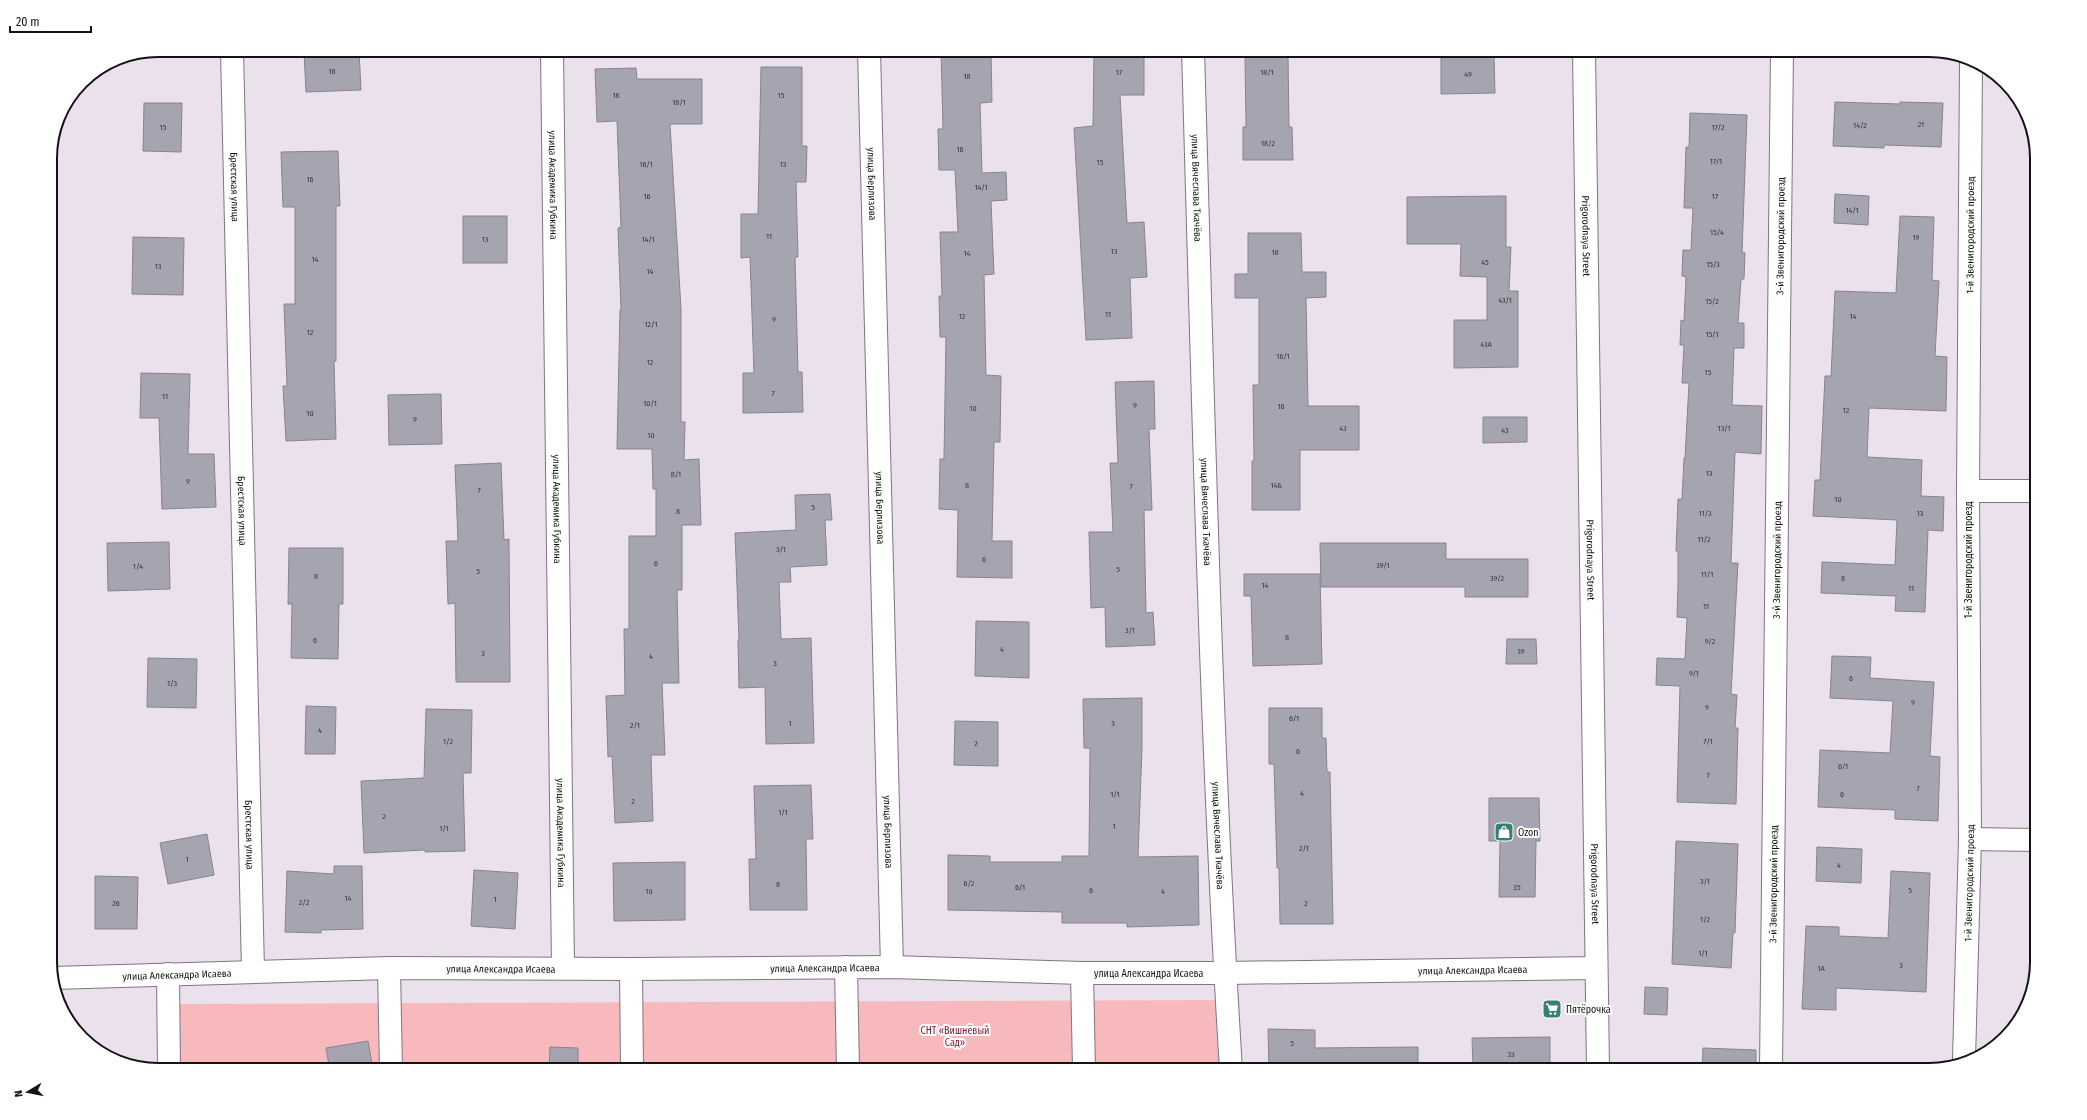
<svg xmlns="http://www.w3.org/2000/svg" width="2087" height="1120" viewBox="0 0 2087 1120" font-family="'Fira Sans Condensed',sans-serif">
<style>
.green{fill:#f7b9bc}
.building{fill:#a6a4b1;stroke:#868491}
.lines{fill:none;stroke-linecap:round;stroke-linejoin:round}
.street-casing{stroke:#7e7580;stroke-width:24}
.secondary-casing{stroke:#7e7580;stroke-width:24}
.street{stroke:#fff;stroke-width:22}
.secondary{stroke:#fff;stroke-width:22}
.labels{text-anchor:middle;stroke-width:4;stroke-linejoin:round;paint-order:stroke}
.number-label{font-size:8px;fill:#39363d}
.street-label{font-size:10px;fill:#151216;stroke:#fff}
.poi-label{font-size:10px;fill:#151216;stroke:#fff;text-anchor:start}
.park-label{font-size:10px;fill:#84172e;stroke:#fff}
.rim{fill:none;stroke:#151216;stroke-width:2}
</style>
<rect width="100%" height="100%" fill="#ebe1ed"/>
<!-- green -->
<path class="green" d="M 1227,1000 L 1231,1070 L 169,1070 L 168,1004 Z"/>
<!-- building -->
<g class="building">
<path d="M 359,50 L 361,90 L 306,92 L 304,52 Z"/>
<path d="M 941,50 L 991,50 L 992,102 L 980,103 L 982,173 L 1006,172 L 1007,200 L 991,201 L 994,274 L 984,275 L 986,375 L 1001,376 L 1000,442 L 994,442 L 992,541 L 1012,541 L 1012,578 L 957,577 L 958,510 L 939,509 L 940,459 L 944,459 L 946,337 L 940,337 L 939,296 L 942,296 L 940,232 L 958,232 L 955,170 L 939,170 L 938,129 L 943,129 Z"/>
<path d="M 1094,50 L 1144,50 L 1144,95 L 1120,95 L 1127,223 L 1144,222 L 1147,277 L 1130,278 L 1132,338 L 1086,340 L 1074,128 L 1093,126 Z"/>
<path d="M 1494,55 L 1495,93 L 1441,94 L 1441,56 Z"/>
<path d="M 1245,56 L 1288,56 L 1289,127 L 1292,127 L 1293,160 L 1243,160 L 1243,127 L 1246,127 Z"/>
<path d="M 761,67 L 802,67 L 802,146 L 807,146 L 806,182 L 796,182 L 798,257 L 795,257 L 798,372 L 802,372 L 803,412 L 743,413 L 743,373 L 754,373 L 750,257 L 741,258 L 741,214 L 758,214 Z"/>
<path d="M 636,68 L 637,79 L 702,79 L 702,124 L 670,124 L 681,309 L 681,422 L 685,422 L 684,460 L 699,459 L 701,525 L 682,525 L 682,590 L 677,590 L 679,683 L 662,683 L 665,755 L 651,755 L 653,821 L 615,823 L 612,756 L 608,757 L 606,696 L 625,695 L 624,629 L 629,629 L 629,536 L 656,536 L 656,489 L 653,489 L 652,449 L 617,449 L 620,310 L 621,310 L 618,228 L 621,227 L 617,121 L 597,122 L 595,69 Z"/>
<path d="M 1835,102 L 1900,104 L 1900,102 L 1943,103 L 1941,147 L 1884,145 L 1884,148 L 1833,146 Z"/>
<path d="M 144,103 L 182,103 L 181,152 L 143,151 Z"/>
<path d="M 1690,113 L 1747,115 L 1742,252 L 1745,253 L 1744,279 L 1741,279 L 1738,323 L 1744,323 L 1744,348 L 1734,348 L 1732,405 L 1762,406 L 1761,454 L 1735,452 L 1731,563 L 1738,563 L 1731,694 L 1737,695 L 1735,728 L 1738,728 L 1736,804 L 1677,802 L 1680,686 L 1656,685 L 1657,658 L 1685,659 L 1687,618 L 1677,617 L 1678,584 L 1678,551 L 1676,551 L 1678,499 L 1682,499 L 1684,458 L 1685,458 L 1689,383 L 1682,383 L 1684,345 L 1680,345 L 1681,320 L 1684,321 L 1686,277 L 1682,276 L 1683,250 L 1691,250 L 1693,208 L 1684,208 L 1686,147 L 1689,147 Z"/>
<path d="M 338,151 L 340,206 L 336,206 L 336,361 L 334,361 L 336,439 L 286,441 L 283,386 L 287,386 L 284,304 L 295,304 L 295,207 L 283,207 L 281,152 Z"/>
<path d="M 1835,194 L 1869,196 L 1868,225 L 1834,223 Z"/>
<path d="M 1506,196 L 1506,247 L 1511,247 L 1509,291 L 1518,291 L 1518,367 L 1454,368 L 1454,320 L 1487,320 L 1487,277 L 1460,276 L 1461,244 L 1407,244 L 1407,197 Z"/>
<rect x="463" y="216" width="44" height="47"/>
<path d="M 1900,216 L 1934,217 L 1932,280 L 1939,281 L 1935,356 L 1947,357 L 1946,411 L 1869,408 L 1867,457 L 1922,460 L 1921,496 L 1944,497 L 1943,531 L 1928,530 L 1925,612 L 1895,611 L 1896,596 L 1821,593 L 1822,562 L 1895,565 L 1897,520 L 1813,516 L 1815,480 L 1820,480 L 1825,376 L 1831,376 L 1835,291 L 1896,293 Z"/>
<path d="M 1248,233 L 1301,233 L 1302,272 L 1326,272 L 1326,297 L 1306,298 L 1308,406 L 1359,406 L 1359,450 L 1300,450 L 1300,510 L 1252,510 L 1252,461 L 1254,461 L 1253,385 L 1259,385 L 1259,298 L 1235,298 L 1235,274 L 1248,274 Z"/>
<path d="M 133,237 L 184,238 L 183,295 L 132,294 Z"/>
<path d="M 141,373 L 190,374 L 188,454 L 214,454 L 216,507 L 162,509 L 159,418 L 140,418 Z"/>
<path d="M 1154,381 L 1155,429 L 1149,429 L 1152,510 L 1144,510 L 1146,613 L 1153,612 L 1155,645 L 1106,647 L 1105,607 L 1091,608 L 1089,532 L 1113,532 L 1110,463 L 1118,463 L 1115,382 Z"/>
<path d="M 441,394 L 442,444 L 389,445 L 388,395 Z"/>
<path d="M 1483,417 L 1527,417 L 1527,442 L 1483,443 Z"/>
<path d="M 501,463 L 504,540 L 509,539 L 510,682 L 456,682 L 455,603 L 448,604 L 446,541 L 458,541 L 455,465 Z"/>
<path d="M 830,494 L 832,520 L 825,520 L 827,565 L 790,567 L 791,582 L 779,582 L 781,639 L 811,638 L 814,743 L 766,744 L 765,687 L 739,688 L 738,640 L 739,640 L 735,533 L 796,530 L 795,495 Z"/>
<path d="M 169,542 L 170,589 L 108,591 L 107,543 Z"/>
<path d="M 1320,543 L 1446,543 L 1446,559 L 1528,559 L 1528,597 L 1465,597 L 1465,587 L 1321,587 Z"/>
<path d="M 289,548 L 343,548 L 343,604 L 339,604 L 338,659 L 291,658 L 292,604 L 288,604 Z"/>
<path d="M 1244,574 L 1320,574 L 1322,664 L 1253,666 L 1251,596 L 1244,596 Z"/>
<path d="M 976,621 L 1029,622 L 1029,678 L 975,676 Z"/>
<path d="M 1507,639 L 1536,639 L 1537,664 L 1506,664 Z"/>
<path d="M 1832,656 L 1871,657 L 1870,678 L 1934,682 L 1930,756 L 1940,757 L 1938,821 L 1895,819 L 1895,810 L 1818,807 L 1820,750 L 1890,753 L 1893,701 L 1830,698 Z"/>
<path d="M 148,658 L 197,659 L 196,708 L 147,707 Z"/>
<path d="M 1142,698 L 1142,747 L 1138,857 L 1198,856 L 1199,925 L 1127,927 L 1127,923 L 1062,923 L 1062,912 L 948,910 L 948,855 L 990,856 L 990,862 L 1062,862 L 1062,856 L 1089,856 L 1090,748 L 1084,748 L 1083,699 Z"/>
<path d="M 306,706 L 336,707 L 335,754 L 305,754 Z"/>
<path d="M 1269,708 L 1322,708 L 1322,738 L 1326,738 L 1327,772 L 1330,772 L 1333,924 L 1280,924 L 1279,868 L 1277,868 L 1274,764 L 1269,764 Z"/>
<path d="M 426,709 L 472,710 L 471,773 L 463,773 L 465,851 L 425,852 L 425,850 L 364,853 L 361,781 L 424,778 Z"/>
<path d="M 955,721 L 998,722 L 998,766 L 954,765 Z"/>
<path d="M 811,785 L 813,839 L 806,839 L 807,910 L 750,910 L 749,859 L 756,859 L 754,786 Z"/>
<path d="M 1489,798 L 1539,798 L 1540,841 L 1536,841 L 1535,897 L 1499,897 L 1500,841 L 1489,841 Z"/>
<path d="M 207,834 L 214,875 L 168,884 L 160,843 Z"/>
<path d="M 1676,841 L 1738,844 L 1735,933 L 1733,933 L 1731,968 L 1672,964 Z"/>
<path d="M 1817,847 L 1862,849 L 1861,883 L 1816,881 Z"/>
<path d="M 685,862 L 685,920 L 614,921 L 613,863 Z"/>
<path d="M 334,866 L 362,866 L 363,929 L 321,930 L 321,933 L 285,932 L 287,871 L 334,874 Z"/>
<path d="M 474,870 L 518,873 L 515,929 L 471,926 Z"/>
<path d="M 1891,871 L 1930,873 L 1926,992 L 1836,988 L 1836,1010 L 1802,1009 L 1806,926 L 1839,927 L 1839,936 L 1888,938 Z"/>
<path d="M 95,876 L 138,877 L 137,929 L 95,929 Z"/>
<path d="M 1645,987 L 1668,988 L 1667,1015 L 1644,1014 Z"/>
<path d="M 1268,1029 L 1315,1030 L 1315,1048 L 1418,1047 L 1418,1070 L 1269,1070 Z"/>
<path d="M 1550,1037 L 1550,1070 L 1473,1070 L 1472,1038 Z"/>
<path d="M 368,1041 L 373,1070 L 330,1070 L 326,1048 Z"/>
<path d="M 550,1047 L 578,1048 L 578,1070 L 549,1070 Z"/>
<path d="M 1703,1048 L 1756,1050 L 1756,1070 L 1702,1070 Z"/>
</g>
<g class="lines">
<!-- street casing -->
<g class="street-casing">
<g id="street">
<path id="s1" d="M 232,50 L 253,971"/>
<path id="s2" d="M 552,50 L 563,968"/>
<path id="s3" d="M 869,50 L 892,967"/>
<path id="s4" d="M 1193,50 C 1203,390 1210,730 1231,1070"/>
<path d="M 1968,491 L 2037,491"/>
<path d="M 1970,839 L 2037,840"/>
<path d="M 846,967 L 848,1070"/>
<path d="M 389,968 L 391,1070"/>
<path d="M 631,969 L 632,1070"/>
<path d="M 1082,973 L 1084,1070"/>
<path d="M 168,974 L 169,1070"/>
<path id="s5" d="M 53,978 L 389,968 L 631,969 L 892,967 L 1082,973 L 1225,973 L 1596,968"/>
<path id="s6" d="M 1964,1059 L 1970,839 L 1968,491 L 1971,60"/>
<path id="s7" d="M 1771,1070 L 1782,50"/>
</g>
</g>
<!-- secondary casing -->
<g class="secondary-casing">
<g id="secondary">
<path id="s8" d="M 1584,50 L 1598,1070"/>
</g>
</g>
<!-- street -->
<use href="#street" class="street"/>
<!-- secondary -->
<use href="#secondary" class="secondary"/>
</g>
<!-- icons -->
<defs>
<g id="shop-square" transform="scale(1)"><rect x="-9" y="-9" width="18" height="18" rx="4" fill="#397f74" stroke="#fff"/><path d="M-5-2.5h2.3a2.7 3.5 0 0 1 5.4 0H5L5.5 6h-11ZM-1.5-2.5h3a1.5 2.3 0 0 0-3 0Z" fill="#fff"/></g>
<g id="supermarket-square" transform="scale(1)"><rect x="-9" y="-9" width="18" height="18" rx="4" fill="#397f74" stroke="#fff"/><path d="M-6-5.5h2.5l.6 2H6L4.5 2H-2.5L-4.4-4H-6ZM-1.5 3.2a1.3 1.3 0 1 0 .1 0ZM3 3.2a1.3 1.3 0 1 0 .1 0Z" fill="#fff"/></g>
</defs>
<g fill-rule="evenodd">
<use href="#shop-square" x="1504" y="832"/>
<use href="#supermarket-square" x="1552" y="1009"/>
</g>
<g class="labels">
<!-- number labels -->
<g class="number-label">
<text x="332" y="74">18</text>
<text x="1119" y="75">17</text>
<text x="1267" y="75">18/1</text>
<text x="1468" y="77">49</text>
<text x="967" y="79">18</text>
<text x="616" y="98">18</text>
<text x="781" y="98">15</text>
<text x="679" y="105">18/1</text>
<text x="1921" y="127">21</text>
<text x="1860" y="128">14/2</text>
<text x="163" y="130">15</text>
<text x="1718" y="130">17/2</text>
<text x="1268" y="146">18/2</text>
<text x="960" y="152">16</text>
<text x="1716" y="164">17/1</text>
<text x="1100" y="165">15</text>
<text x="646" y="167">16/1</text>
<text x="783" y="167">13</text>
<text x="310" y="182">16</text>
<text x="981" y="190">14/1</text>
<text x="647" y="199">16</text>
<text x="1715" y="199">17</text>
<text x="1852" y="213">14/1</text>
<text x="1717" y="235">15/4</text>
<text x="769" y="239">11</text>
<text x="1916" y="240">19</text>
<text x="485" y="242">13</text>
<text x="648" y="242">14/1</text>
<text x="1114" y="254">13</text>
<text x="1275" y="255">18</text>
<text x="967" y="256">14</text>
<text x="315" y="262">14</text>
<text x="1485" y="265">45</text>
<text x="1713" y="267">15/3</text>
<text x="158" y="269">13</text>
<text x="650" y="274">14</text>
<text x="1505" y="303">43/1</text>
<text x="1712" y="304">15/2</text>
<text x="1108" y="317">11</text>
<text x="962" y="319">12</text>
<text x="1853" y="319">14</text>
<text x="774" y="322">9</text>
<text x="651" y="327">12/1</text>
<text x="310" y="335">12</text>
<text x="1712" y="337">15/1</text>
<text x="1486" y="347">43А</text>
<text x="1283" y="359">16/1</text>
<text x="650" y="365">12</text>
<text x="1708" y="375">15</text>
<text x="773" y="396">7</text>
<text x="165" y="399">11</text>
<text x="650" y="406">10/1</text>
<text x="1135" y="408">9</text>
<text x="1281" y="409">16</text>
<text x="973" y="411">10</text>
<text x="1846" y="413">12</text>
<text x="310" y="416">10</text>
<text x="415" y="422">9</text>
<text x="1343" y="431">43</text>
<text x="1724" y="431">13/1</text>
<text x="1505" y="433">43</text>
<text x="651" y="438">10</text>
<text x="1709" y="476">13</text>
<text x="676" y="477">8/1</text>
<text x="188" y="484">9</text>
<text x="967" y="488">8</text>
<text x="1276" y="488">14Б</text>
<text x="1131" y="489">7</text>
<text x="479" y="493">7</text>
<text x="1838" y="502">10</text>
<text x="813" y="510">5</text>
<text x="678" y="514">8</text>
<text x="1705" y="516">11/3</text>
<text x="1920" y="516">13</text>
<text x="1704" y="542">11/2</text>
<text x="781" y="552">3/1</text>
<text x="984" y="562">6</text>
<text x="656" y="566">6</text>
<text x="1383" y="568">39/1</text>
<text x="138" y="569">1/4</text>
<text x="1118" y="572">5</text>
<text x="478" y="574">5</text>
<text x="1707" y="577">11/1</text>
<text x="316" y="579">8</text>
<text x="1497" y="581">39/2</text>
<text x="1843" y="581">8</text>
<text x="1265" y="588">14</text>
<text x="1911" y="591">11</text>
<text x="1706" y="609">11</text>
<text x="1130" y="633">3/1</text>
<text x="1287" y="640">8</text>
<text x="315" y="643">6</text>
<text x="1710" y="644">9/2</text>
<text x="1002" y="652">4</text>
<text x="1521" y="654">39</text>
<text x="483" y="656">3</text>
<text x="651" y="659">4</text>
<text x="775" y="666">3</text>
<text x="1694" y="676">9/1</text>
<text x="1851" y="681">6</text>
<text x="172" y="686">1/3</text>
<text x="1913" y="705">9</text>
<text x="1707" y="710">9</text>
<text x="1294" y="721">6/1</text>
<text x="790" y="726">1</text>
<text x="1113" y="726">3</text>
<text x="635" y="728">2/1</text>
<text x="320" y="733">4</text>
<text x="448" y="744">1/2</text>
<text x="1708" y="744">7/1</text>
<text x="976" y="746">2</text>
<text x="1298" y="754">6</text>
<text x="1843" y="769">6/1</text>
<text x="1708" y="778">7</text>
<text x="1918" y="791">7</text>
<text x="1302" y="796">4</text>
<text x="1115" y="797">1/1</text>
<text x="1842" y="797">6</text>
<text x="633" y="804">2</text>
<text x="783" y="815">1/1</text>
<text x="384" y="819">2</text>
<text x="1114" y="829">1</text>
<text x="444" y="831">1/1</text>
<text x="1304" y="851">2/1</text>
<text x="187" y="862">1</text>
<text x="1839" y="868">4</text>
<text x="1705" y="884">3/1</text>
<text x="969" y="886">6/2</text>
<text x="778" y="887">8</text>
<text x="1020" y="890">6/1</text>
<text x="1517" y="890">35</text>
<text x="1091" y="893">6</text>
<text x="1910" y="893">5</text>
<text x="649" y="894">10</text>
<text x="1163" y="894">4</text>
<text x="348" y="901">14</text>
<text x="495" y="902">1</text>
<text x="304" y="905">2/2</text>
<text x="116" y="906">26</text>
<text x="1306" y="906">2</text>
<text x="1705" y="922">1/2</text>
<text x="1703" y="956">1/1</text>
<text x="1901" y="968">3</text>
<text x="1821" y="971">1А</text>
<text x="1292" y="1046">5</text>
<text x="1511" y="1057">33</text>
</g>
<!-- street labels -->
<g class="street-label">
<text dy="4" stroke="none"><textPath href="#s3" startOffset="134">улица Берлизова</textPath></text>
<text dy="4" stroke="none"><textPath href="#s2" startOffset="135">улица Академика Губкина</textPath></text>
<text dy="4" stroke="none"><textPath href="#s1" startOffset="137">Брестская улица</textPath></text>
<text dy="4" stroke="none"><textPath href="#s4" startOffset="138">улица Вячеслава Ткачёва</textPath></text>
<text dy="4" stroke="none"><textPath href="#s8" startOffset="186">Prigorodnaya Street</textPath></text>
<text dy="4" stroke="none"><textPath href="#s7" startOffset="834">3-й Звенигородский проезд</textPath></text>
<text dy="4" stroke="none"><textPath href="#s6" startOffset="824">1-й Звенигородский проезд</textPath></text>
<text dy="4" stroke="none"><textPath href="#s3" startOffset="458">улица Берлизова</textPath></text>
<text dy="4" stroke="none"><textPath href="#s2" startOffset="459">улица Академика Губкина</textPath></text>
<text dy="4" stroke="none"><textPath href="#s1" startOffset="461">Брестская улица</textPath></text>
<text dy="4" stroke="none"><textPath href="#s4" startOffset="462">улица Вячеслава Ткачёва</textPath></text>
<text dy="4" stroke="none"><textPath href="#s8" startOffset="510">Prigorodnaya Street</textPath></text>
<text dy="4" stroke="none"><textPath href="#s7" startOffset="510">3-й Звенигородский проезд</textPath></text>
<text transform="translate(1968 560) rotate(-90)" y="4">1-й Звенигородский проезд</text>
<text dy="4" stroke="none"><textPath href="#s3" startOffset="782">улица Берлизова</textPath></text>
<text dy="4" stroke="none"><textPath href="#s2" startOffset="783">улица Академика Губкина</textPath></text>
<text dy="4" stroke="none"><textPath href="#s1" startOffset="785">Брестская улица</textPath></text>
<text dy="4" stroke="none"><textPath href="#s4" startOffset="786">улица Вячеслава Ткачёва</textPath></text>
<text dy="4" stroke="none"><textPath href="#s8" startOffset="834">Prigorodnaya Street</textPath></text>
<text dy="4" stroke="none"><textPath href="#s7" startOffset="186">3-й Звенигородский проезд</textPath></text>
<text dy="4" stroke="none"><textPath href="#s6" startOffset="176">1-й Звенигородский проезд</textPath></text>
<text dy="4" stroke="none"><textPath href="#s5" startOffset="772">улица Александра Исаева</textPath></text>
<text dy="4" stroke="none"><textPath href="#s5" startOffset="448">улица Александра Исаева</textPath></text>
<text dy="4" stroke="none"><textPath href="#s5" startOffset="1420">улица Александра Исаева</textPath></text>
<text dy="4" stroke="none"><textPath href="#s5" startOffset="1096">улица Александра Исаева</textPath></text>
<text dy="4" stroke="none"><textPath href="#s5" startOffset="124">улица Александра Исаева</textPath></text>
</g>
<!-- poi labels -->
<g class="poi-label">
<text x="1518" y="836">Ozon</text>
<text x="1566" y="1013">Пятёрочка</text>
</g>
<!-- park labels -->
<g class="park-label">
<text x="955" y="1034">СНТ «Вишнёвый<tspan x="955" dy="12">Cад»</tspan></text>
</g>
</g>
<!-- crop -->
<path d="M0 0H2087V1120H0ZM158 57H1929A101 101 0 0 1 2030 158V962A101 101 0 0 1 1929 1063H158A101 101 0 0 1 57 962V158A101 101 0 0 1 158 57Z" fill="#fff" fill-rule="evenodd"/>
<path class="rim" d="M158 57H1929A101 101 0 0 1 2030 158V962A101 101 0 0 1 1929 1063H158A101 101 0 0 1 57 962V158A101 101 0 0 1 158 57Z"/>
<!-- north arrow -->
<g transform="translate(28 1092) rotate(260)" stroke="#ffffff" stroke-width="3" paint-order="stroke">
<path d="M0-3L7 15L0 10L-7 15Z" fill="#151216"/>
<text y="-6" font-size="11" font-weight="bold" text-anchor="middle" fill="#151216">N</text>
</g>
<!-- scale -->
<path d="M10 26v6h81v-6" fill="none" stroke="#151216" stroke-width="2"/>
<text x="16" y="26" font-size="12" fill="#151216" stroke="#ffffff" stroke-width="3" paint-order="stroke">20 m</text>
</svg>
